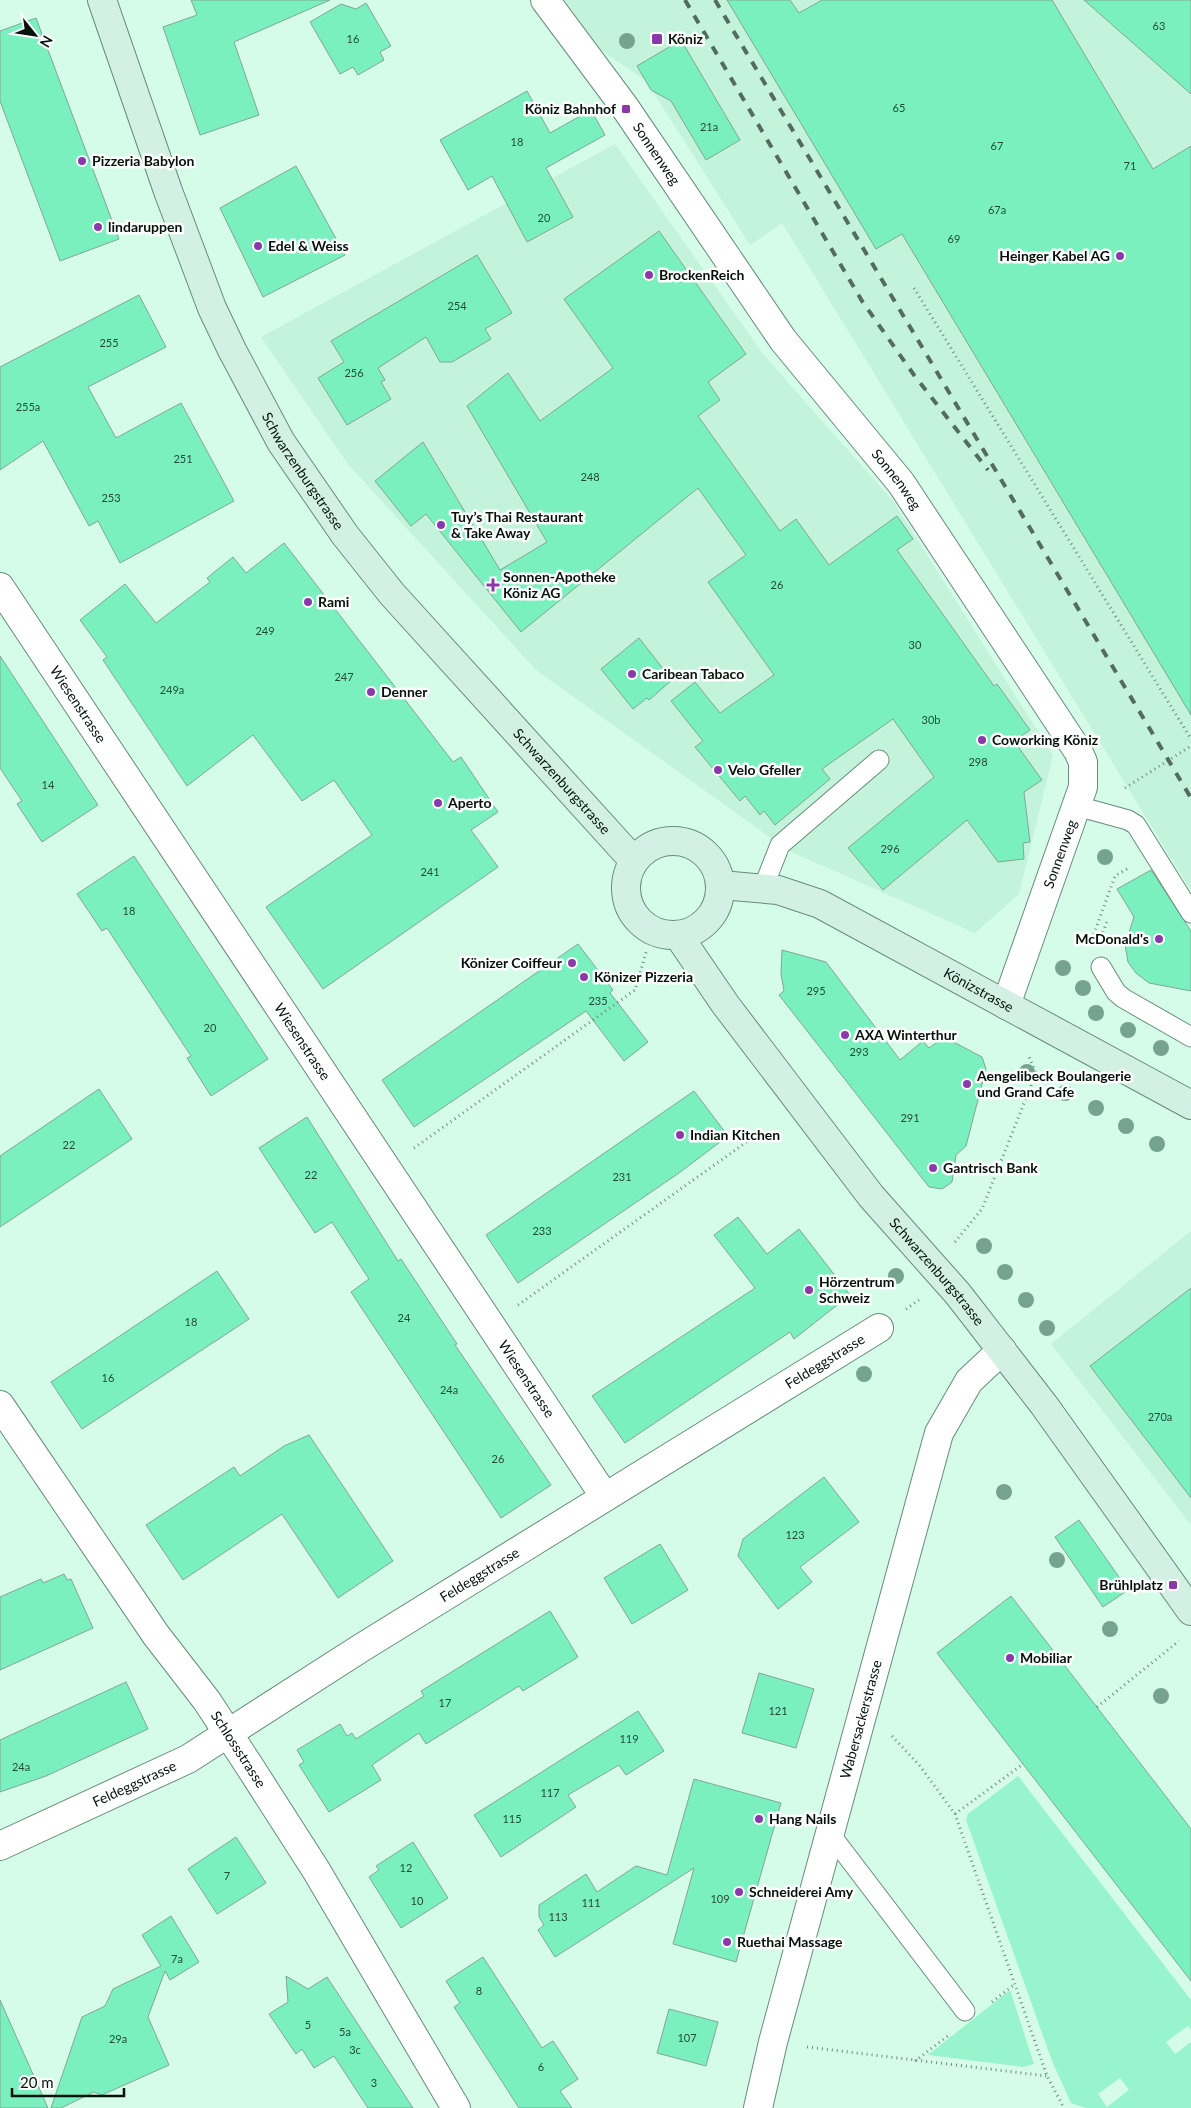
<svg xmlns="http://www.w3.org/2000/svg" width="1191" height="2108" viewBox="0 0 1191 2108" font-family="Lato,sans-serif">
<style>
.built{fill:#c4f3dc}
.green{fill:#98f4cc;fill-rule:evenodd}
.building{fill:#7af0bf;stroke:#81a695}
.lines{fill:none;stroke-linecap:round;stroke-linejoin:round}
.service-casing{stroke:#678b7b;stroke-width:21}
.minor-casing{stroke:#678b7b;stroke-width:30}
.secondary-casing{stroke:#678b7b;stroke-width:30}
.path{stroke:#708b7e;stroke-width:3;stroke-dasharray:1 4;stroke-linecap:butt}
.service{stroke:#fff;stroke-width:19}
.minor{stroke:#fff;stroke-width:28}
.secondary{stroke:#d3f0e4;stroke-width:28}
.rail{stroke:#546b60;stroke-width:4;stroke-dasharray:9 9;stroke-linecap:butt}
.tree{fill:#76a38f}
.poi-dot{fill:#893aaa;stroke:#fefefe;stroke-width:2}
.labels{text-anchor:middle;stroke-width:5;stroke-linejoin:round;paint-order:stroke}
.number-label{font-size:11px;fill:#224a39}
.poi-label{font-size:14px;font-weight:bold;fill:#05120c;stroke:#fefefe;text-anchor:start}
.street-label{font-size:14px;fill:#05120c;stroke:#fefefe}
</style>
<rect width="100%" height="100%" fill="#d5fce9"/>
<!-- built -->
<g class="built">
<path d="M 564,0 L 1191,0 L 1191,891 L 782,223 L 750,245 L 646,81 L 596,47 Z"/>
<path d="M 615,144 L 763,354 L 893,501 L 1053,755 L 1019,894 L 975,933 L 789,851 L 536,670 L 347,463 L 261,337 Z"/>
<path d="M 1191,1231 L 1191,1525 L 1051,1344 Z"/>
</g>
<!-- green -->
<g class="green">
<path d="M 1018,1776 L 1191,2000 L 1191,2030 L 1188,2026 L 1166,2042 L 1175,2054 L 1191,2042 L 1191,2108 L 1086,2108 L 1071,2103 L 1052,2061 L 966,1820 L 968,1814 ZM 1120,2078 L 1129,2090 L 1107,2107 L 1098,2094 Z"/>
<path d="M 1010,1990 L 1034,2064 L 1023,2067 L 928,2055 Z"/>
</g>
<!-- building -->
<g class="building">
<path d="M 191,0 L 330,0 L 234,42 L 259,115 L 200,135 L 163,27 L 197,15 Z"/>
<path d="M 727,0 L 790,0 L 799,13 L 822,0 L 1052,0 L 1153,169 L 1191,146 L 1191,715 L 902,234 L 876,249 Z"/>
<path d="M 1084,0 L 1191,0 L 1191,94 Z"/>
<path d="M 366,3 L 391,46 L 380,52 L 384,60 L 358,75 L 353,67 L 340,74 L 310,22 L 341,4 L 356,9 Z"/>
<path d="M 36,18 L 119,239 L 60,261 L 0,101 L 0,31 Z"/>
<path d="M 681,40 L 740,140 L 706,160 L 671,101 L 651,90 L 637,66 Z"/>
<path d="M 527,91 L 550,133 L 591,110 L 605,135 L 546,168 L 573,217 L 527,242 L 492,176 L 468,190 L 440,140 Z"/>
<path d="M 296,166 L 345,255 L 263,297 L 220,208 Z"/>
<path d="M 659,231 L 746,354 L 708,382 L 720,400 L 698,416 L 780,531 L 796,519 L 829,565 L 897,516 L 913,539 L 897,550 L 994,686 L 997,684 L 1030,730 L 1014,741 L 1042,780 L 1024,792 L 1030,842 L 1023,843 L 1024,859 L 998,862 L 967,820 L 883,890 L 848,848 L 934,777 L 893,719 L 822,769 L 830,779 L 775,825 L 764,811 L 760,815 L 745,796 L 740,801 L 695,747 L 703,741 L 671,701 L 695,682 L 720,713 L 774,675 L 708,582 L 746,555 L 698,488 L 521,632 L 426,514 L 411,526 L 375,481 L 423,442 L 500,570 L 547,542 L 467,406 L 508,373 L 540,421 L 613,368 L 564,299 Z"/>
<path d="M 477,255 L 512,313 L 485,329 L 491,339 L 452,362 L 440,362 L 426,337 L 378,368 L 385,380 L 381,382 L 391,399 L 347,425 L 318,378 L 344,362 L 331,341 Z"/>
<path d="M 139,295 L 166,347 L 88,387 L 116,438 L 181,403 L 234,501 L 120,563 L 98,521 L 89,526 L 43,441 L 0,470 L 0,367 Z"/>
<path d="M 284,543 L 453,762 L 461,757 L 498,812 L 471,830 L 498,867 L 323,989 L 266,907 L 372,835 L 334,780 L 302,801 L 253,735 L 187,786 L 103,660 L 107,657 L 80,620 L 125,584 L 156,623 L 210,582 L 207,578 L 233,557 L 246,573 Z"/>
<path d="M 639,638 L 672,680 L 649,700 L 647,698 L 633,709 L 601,669 Z"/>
<path d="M 0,656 L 98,805 L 42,842 L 17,804 L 22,801 L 0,768 Z"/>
<path d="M 134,856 L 268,1059 L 211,1096 L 187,1058 L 191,1056 L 107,928 L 102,931 L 77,894 Z"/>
<path d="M 1151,870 L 1191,931 L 1191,991 L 1149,983 L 1136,973 L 1128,962 L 1125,945 L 1134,917 L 1117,889 Z"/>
<path d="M 578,944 L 613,990 L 610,993 L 648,1042 L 624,1061 L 586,1011 L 414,1127 L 382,1080 Z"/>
<path d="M 782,950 L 826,962 L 900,1060 L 923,1041 L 929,1048 L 944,1037 L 982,1057 L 986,1069 L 966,1146 L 956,1155 L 952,1182 L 942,1189 L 929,1187 L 779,995 L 784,991 L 781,974 Z"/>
<path d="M 99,1089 L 132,1139 L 0,1227 L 0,1156 Z"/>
<path d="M 694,1091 L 728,1136 L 679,1173 L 518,1283 L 486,1235 Z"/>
<path d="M 307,1117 L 398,1261 L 401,1259 L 457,1344 L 455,1345 L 551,1485 L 501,1518 L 351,1292 L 369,1279 L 350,1250 L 332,1222 L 315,1233 L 259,1148 Z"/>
<path d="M 738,1217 L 767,1254 L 799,1229 L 850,1295 L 794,1339 L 790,1332 L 625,1443 L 592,1396 L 755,1288 L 714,1235 Z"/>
<path d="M 217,1271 L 249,1319 L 82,1429 L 51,1382 Z"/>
<path d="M 1191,1288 L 1191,1498 L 1090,1366 Z"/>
<path d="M 309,1435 L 393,1561 L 338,1598 L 282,1514 L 183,1580 L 146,1525 L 234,1467 L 240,1476 L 284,1446 Z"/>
<path d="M 824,1477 L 859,1522 L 800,1567 L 812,1582 L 778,1609 L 738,1556 L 743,1539 Z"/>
<path d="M 1079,1520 L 1128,1590 L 1103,1607 L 1055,1537 Z"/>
<path d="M 660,1544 L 688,1590 L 632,1624 L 604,1578 Z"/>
<path d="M 64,1574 L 67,1580 L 71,1579 L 93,1628 L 0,1670 L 0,1597 L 41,1579 L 43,1583 Z"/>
<path d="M 1011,1596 L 1191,1829 L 1191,1981 L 937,1653 Z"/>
<path d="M 550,1611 L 578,1657 L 523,1691 L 519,1686 L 426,1744 L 419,1733 L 372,1765 L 381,1780 L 329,1812 L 299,1765 L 304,1762 L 297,1750 L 340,1724 L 347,1736 L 352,1733 L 356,1739 L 424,1696 L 421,1691 Z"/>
<path d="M 759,1673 L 814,1689 L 796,1748 L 742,1733 Z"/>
<path d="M 126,1682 L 148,1729 L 46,1776 L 0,1792 L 0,1740 Z"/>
<path d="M 638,1711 L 664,1751 L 626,1775 L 619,1765 L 568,1795 L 576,1807 L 501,1857 L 474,1815 Z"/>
<path d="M 694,1779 L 781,1803 L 736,1962 L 673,1944 L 694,1868 L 555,1957 L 538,1930 L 544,1925 L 539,1917 L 539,1905 L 586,1874 L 597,1892 L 636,1866 L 667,1875 Z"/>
<path d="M 236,1837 L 266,1883 L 217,1914 L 188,1869 Z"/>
<path d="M 413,1842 L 448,1898 L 401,1928 L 369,1877 L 379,1870 L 376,1866 Z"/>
<path d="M 171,1916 L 199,1962 L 170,1980 L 165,1971 L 148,2017 L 169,2065 L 102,2095 L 94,2092 L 61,2108 L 51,2108 L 82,2017 L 105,2006 L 113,1989 L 161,1966 L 142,1935 Z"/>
<path d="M 483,1957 L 542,2048 L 553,2041 L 578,2079 L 560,2091 L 572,2108 L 519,2108 L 454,2007 L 460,2003 L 446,1981 Z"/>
<path d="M 286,1976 L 308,1989 L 327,1977 L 413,2108 L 368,2108 L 334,2056 L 314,2068 L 302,2049 L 296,2054 L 269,2014 L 288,2002 Z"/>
<path d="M 0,2000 L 48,2108 L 0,2108 Z"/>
<path d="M 669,2009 L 718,2022 L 706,2066 L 657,2053 Z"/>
</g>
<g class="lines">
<!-- service casing -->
<g class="service-casing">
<g id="service">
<path d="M 1077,806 L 1128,820 L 1136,825 L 1191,913"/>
<path d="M 763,888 L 780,845 L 879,760"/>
<path d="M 1101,967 L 1116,992 L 1123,998 L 1191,1037"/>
<path d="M 831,1835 L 965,2011"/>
</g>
</g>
<!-- minor casing -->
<g class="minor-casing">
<g id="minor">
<path id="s1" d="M 545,0 L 624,106 L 783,340 L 901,483 L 1078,751 L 1083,762 L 1083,787 L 1006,1005"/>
<path id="s2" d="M 0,587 L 605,1497"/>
<path id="s3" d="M 0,1405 L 156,1635 L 207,1701 L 250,1767 L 316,1870 L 456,2108"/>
<path id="s4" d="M 0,1846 L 188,1759 L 361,1648 L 879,1328"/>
<path id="s5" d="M 758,2108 L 773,2042 L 939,1433 L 969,1381 L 1002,1350"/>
</g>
</g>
<!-- secondary casing -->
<g class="secondary-casing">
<g id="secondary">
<path id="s6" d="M 102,0 L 168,191 L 212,308 L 232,350 L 281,442 L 345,535 L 392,594 L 634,861"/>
<circle cx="673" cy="888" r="47"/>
<path id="s7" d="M 721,885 L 778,890 L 820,904 L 1191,1105"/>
<path id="s8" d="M 678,935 L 725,1004 L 871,1196 L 958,1294 L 1044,1405 L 1191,1611"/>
</g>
</g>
<!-- path -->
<g class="path">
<path d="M 914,288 L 1191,739"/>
<path d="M 1125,788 L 1191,746"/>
<path d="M 1101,937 L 1108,919"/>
<path d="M 1092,939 L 1115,876 L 1130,867"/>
<path d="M 414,1148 L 635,990 L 647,949"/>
<path d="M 955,1242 L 982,1209 L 1036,1073 L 1029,1057"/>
<path d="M 518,1305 L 755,1136"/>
<path d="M 906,1309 L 919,1300"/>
<path d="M 1097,1707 L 1179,1641"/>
<path d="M 892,1736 L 920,1766 L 955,1814 L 1047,2076 L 1064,2108"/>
<path d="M 955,1814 L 1023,1764"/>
<path d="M 992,2002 L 1015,1984"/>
<path d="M 807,2047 L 1047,2076"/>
<path d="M 915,2061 L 949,2035"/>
</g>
<!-- service -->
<use href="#service" class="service"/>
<!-- minor -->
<use href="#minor" class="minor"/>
<!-- secondary -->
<use href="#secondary" class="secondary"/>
<!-- rail -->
<g class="rail">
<path d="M 685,0 L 862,301 L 914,375 L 988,470"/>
<path d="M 715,0 L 1191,798"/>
</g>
</g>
<!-- trees -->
<g class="tree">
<circle cx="627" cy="41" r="8"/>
<circle cx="1105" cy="857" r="8"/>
<circle cx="1063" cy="968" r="8"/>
<circle cx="1083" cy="988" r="8"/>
<circle cx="1096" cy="1013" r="8"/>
<circle cx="1128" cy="1030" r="8"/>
<circle cx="1161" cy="1048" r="8"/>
<circle cx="1027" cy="1072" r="8"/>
<circle cx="1065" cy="1093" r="8"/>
<circle cx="1096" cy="1108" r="8"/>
<circle cx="1126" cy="1126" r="8"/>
<circle cx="1157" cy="1144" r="8"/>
<circle cx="984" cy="1246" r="8"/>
<circle cx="1005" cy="1272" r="8"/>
<circle cx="896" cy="1276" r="8"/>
<circle cx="1026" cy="1300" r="8"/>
<circle cx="1047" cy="1328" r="8"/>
<circle cx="864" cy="1374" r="8"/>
<circle cx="1004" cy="1492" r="8"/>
<circle cx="1057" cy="1560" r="8"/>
<circle cx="1110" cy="1629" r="8"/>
<circle cx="1161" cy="1696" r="8"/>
</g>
<!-- markers -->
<g class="poi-dot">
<rect x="651" y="33" width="12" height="12" rx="2.5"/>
<rect x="621" y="104" width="10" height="10" rx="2.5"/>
<circle cx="82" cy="161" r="5"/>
<circle cx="98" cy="227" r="5"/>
<circle cx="258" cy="246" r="5"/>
<circle cx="1120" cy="256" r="5"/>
<circle cx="649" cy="275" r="5"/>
<circle cx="441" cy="525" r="5"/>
<path d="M490.5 577.5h5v5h5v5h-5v5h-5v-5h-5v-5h5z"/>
<circle cx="308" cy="602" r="5"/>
<circle cx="632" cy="674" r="5"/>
<circle cx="371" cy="692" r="5"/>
<circle cx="982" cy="740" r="5"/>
<circle cx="718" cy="770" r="5"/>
<circle cx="438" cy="803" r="5"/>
<circle cx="1159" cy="939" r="5"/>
<circle cx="572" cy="963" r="5"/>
<circle cx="584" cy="977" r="5"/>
<circle cx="845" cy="1035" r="5"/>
<circle cx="967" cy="1084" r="5"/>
<circle cx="680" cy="1135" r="5"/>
<circle cx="933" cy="1168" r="5"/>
<circle cx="809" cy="1290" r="5"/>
<rect x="1168" y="1580" width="10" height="10" rx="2.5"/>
<circle cx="1010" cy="1658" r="5"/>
<circle cx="759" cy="1819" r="5"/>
<circle cx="739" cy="1892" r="5"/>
<circle cx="727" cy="1942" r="5"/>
</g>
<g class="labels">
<!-- number labels -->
<g class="number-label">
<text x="1159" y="30">63</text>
<text x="353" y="43">16</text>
<text x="899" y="112">65</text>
<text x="709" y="131">21a</text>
<text x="517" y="146">18</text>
<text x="997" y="150">67</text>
<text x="1130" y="170">71</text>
<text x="997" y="214">67a</text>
<text x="544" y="222">20</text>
<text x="954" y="243">69</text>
<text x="457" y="310">254</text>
<text x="109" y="347">255</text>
<text x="354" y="377">256</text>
<text x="28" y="411">255a</text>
<text x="183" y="463">251</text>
<text x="590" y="481">248</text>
<text x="111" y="502">253</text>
<text x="777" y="589">26</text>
<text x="265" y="635">249</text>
<text x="915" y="649">30</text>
<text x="344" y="681">247</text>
<text x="172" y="694">249a</text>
<text x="931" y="724">30b</text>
<text x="978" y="766">298</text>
<text x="48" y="789">14</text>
<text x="890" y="853">296</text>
<text x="430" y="876">241</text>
<text x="129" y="915">18</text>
<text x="816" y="995">295</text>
<text x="598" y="1005">235</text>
<text x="210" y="1032">20</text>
<text x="859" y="1056">293</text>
<text x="910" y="1122">291</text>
<text x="69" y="1149">22</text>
<text x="311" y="1179">22</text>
<text x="622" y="1181">231</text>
<text x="542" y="1235">233</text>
<text x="404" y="1322">24</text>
<text x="191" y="1326">18</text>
<text x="108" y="1382">16</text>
<text x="449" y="1394">24a</text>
<text x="1160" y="1421">270a</text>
<text x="498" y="1463">26</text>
<text x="795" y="1539">123</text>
<text x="445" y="1707">17</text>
<text x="778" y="1715">121</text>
<text x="629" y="1743">119</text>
<text x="21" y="1771">24a</text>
<text x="550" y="1797">117</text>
<text x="512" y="1823">115</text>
<text x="406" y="1872">12</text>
<text x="227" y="1880">7</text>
<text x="720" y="1903">109</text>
<text x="417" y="1905">10</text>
<text x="591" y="1907">111</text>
<text x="558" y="1921">113</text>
<text x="177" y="1963">7a</text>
<text x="479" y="1995">8</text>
<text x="308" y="2029">5</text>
<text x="345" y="2036">5a</text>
<text x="687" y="2042">107</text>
<text x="118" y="2043">29a</text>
<text x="355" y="2054">3c</text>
<text x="541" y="2071">6</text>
<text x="374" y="2087">3</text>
</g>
<!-- poi labels -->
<g class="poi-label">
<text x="668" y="44">Köniz</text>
<text x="616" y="114" text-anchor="end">Köniz Bahnhof</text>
<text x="92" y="166">Pizzeria Babylon</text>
<text x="108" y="232">lindaruppen</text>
<text x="268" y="251">Edel &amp; Weiss</text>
<text x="1110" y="261" text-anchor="end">Heinger Kabel AG</text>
<text x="659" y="280">BrockenReich</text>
<text x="451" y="522">Tuy’s Thai Restaurant<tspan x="451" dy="16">&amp; Take Away</tspan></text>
<text x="503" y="582">Sonnen-Apotheke<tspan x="503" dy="16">Köniz AG</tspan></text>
<text x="318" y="607">Rami</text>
<text x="642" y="679">Caribean Tabaco</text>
<text x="381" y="697">Denner</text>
<text x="992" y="745">Coworking Köniz</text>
<text x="728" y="775">Velo Gfeller</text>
<text x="448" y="808">Aperto</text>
<text x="1149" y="944" text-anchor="end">McDonald's</text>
<text x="562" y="968" text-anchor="end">Könizer Coiffeur</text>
<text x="594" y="982">Könizer Pizzeria</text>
<text x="855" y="1040">AXA Winterthur</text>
<text x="977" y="1081">Aengelibeck Boulangerie<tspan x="977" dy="16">und Grand Cafe</tspan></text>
<text x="690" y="1140">Indian Kitchen</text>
<text x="943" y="1173">Gantrisch Bank</text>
<text x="819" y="1287">Hörzentrum<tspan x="819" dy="16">Schweiz</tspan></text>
<text x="1163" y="1590" text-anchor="end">Brühlplatz</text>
<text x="1020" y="1663">Mobiliar</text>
<text x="769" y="1824">Hang Nails</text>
<text x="749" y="1897">Schneiderei Amy</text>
<text x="737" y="1947">Ruethai Massage</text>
</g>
<!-- street labels -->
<g class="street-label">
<text dy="5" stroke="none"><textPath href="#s1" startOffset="190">Sonnenweg</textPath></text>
<text dy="5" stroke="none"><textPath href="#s6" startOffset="514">Schwarzenburgstrasse</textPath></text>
<text dy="5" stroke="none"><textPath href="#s1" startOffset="595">Sonnenweg</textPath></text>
<text dy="5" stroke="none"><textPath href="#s2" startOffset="141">Wiesenstrasse</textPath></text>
<text dy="5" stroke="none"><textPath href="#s6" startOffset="919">Schwarzenburgstrasse</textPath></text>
<text transform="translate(1060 854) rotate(-70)" y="5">Sonnenweg</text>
<text dy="5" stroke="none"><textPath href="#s7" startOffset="282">Könizstrasse</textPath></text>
<text dy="5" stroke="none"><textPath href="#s2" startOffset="546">Wiesenstrasse</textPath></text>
<text dy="5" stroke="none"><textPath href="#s8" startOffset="425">Schwarzenburgstrasse</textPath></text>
<text dy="5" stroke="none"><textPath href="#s4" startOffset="958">Feldeggstrasse</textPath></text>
<text dy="5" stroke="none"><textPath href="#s2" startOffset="951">Wiesenstrasse</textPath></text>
<text dy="5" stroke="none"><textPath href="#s4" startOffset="552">Feldeggstrasse</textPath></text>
<text dy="5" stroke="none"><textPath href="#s5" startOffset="402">Wabersackerstrasse</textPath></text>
<text dy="5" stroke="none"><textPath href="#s3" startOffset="419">Schlossstrasse</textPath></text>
<text dy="5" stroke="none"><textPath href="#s4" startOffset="148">Feldeggstrasse</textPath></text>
</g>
</g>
<!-- north arrow -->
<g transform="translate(35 35) rotate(120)" stroke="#fefefe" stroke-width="4" paint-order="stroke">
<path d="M0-4L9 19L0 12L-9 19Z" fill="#05120c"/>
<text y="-8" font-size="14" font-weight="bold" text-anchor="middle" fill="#05120c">N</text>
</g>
<!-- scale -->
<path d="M12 2088v8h112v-8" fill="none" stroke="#05120c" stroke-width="2.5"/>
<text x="20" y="2088" font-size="15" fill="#05120c" stroke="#fefefe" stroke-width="4" paint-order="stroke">20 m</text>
</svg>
